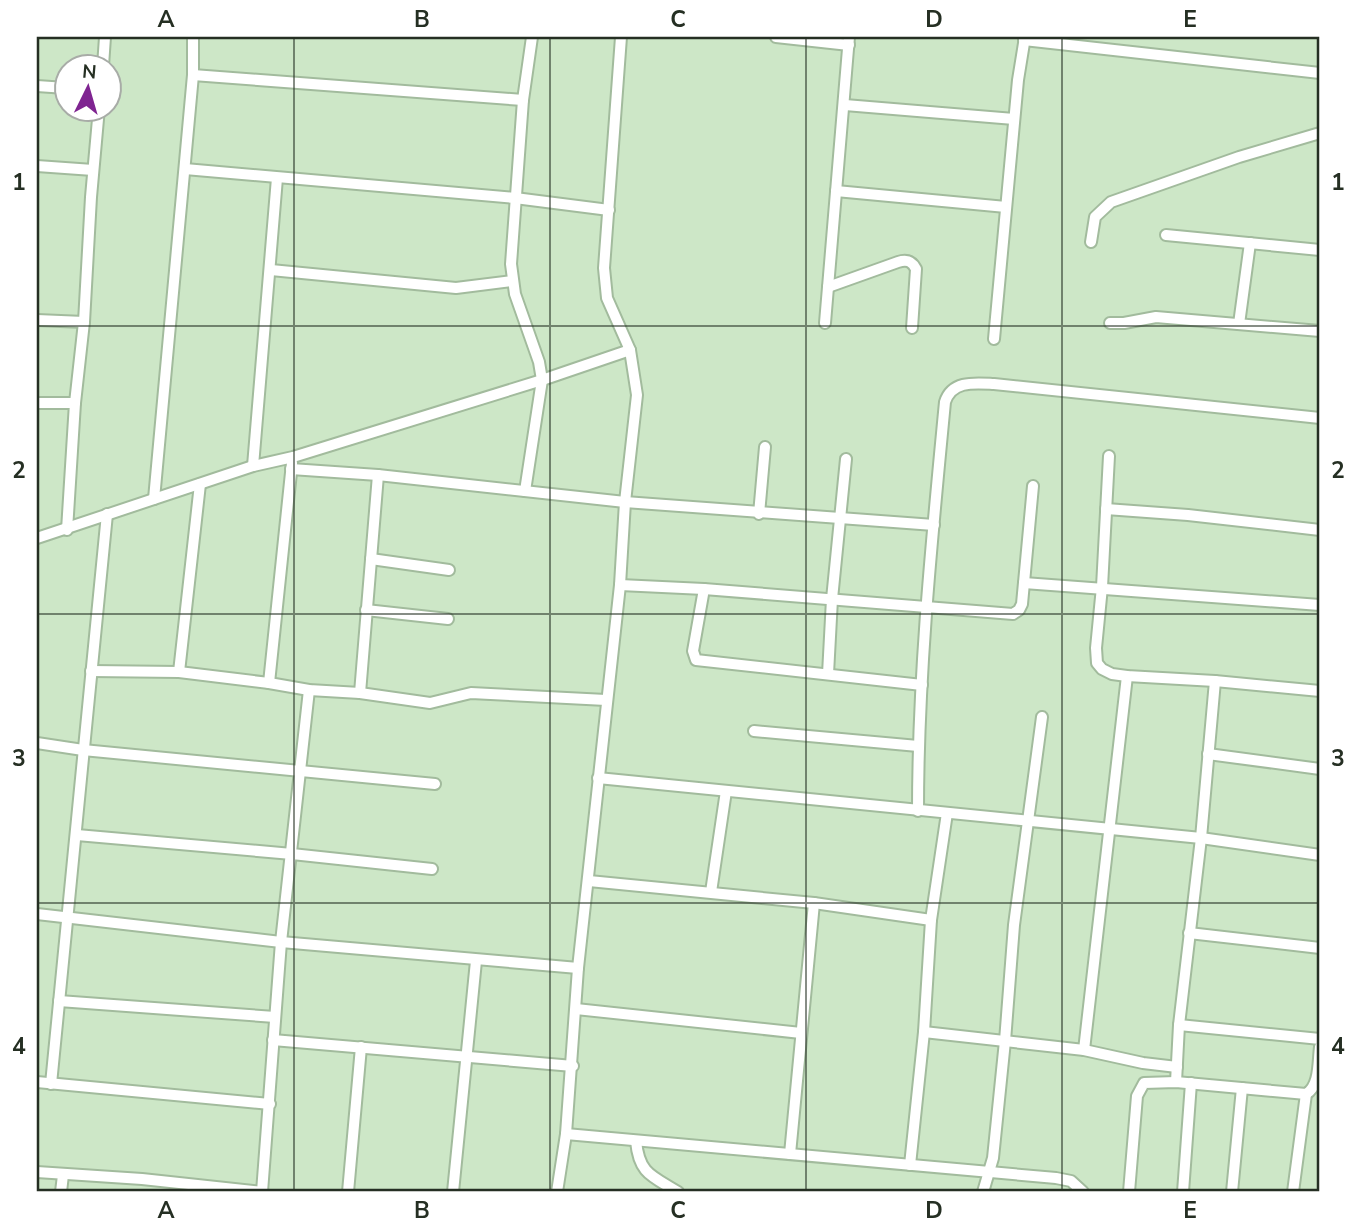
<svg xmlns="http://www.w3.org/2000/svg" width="1357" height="1229" viewBox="0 0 1357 1229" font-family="'Nunito Sans',sans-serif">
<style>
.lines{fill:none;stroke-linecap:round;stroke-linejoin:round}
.street-casing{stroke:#a2bb9d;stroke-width:14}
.street{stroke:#fff;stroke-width:10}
.grid{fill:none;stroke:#252f23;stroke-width:2;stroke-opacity:0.55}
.neatline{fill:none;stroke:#252f23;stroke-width:2.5}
.grid-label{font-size:23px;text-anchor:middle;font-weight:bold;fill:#252f23}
</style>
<rect width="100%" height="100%" fill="#cde7c7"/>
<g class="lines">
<!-- street casing -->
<g class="street-casing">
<g id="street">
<path d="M 776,37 L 849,45"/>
<path d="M 1024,40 L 1320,73"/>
<path d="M 103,66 L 105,37"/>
<path d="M 193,75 L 523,100"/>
<path d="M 37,86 L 66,88"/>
<path d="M 845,105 L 1014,119"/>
<path d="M 37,166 L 93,170"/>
<path d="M 185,169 L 515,198 L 609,210"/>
<path d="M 836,191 L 1006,207"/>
<path d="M 1166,235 L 1320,250"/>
<path d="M 1091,242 L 1095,217 L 1111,202 L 1239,157 L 1320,133"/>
<path d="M 271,270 L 456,288 L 512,281"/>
<path d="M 828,287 L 898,262 C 907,259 912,261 916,269 L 912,328"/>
<path d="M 37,320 L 84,322"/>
<path d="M 825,323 L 849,37"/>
<path d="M 1110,323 L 1124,323 L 1156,317 L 1320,331"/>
<path d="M 1239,324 L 1250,243"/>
<path d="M 994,339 L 1018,80 L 1025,37"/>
<path d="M 37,403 L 75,403"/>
<path d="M 1109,456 L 1102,587 L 1096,648 L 1097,663 L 1102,669 L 1112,674 L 1127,676 L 1215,681 L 1320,691"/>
<path d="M 253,466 L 277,178"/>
<path d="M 291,469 L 378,475 L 625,502 L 934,525"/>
<path d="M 525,491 L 542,380 L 539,362 L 515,294 L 511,264 L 523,100 L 532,37"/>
<path d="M 154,499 L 193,75 L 193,37"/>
<path d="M 1106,509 L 1188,515 L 1320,530"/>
<path d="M 759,514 L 765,447"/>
<path d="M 67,530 L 75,403 L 84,322 L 91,197 L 99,108"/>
<path d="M 37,538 L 253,466 L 293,457 L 542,380 L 630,350"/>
<path d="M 371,559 L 449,570"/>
<path d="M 1024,583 L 1320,605"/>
<path d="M 620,585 L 704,589 L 1013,614 L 1019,610 L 1022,604 L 1033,486"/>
<path d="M 704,589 L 693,651 L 696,660 L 922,685"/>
<path d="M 366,610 L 448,619"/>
<path d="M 91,671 L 179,672 L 269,683 L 309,690 L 360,693 L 430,703 L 471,693 L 606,700"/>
<path d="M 179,672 L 200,484"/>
<path d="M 828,674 L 832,599 L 846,459"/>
<path d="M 269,683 L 292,463"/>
<path d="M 360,693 L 378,475"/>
<path d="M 754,731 L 918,746"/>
<path d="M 37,743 L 83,750 L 435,784"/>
<path d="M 1208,754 L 1320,769"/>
<path d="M 598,778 L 1201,838 L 1320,855"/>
<path d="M 918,811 C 918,674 932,538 945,402 C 952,380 975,383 994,384 L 1320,418"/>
<path d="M 77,835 L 292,854 L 432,869"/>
<path d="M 589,881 L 814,903 L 931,920"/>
<path d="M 711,892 L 726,791"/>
<path d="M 37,914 L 281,942 L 578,968"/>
<path d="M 1189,933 L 1320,948"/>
<path d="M 59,1001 L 275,1017"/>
<path d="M 576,1009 L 801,1033"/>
<path d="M 1179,1025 L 1320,1039"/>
<path d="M 924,1032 L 1084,1050 L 1143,1063 L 1177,1067"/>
<path d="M 273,1040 L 573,1066"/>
<path d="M 1084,1050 L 1127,676"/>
<path d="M 37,1082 L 270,1104"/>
<path d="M 1176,1082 L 1179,1025 L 1201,838 L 1215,681"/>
<path d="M 51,1084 L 107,514"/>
<path d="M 566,1134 L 1056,1178 L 1071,1181 L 1083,1192"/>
<path d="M 636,1141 C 639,1174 652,1176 678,1192"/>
<path d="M 790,1154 L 814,903"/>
<path d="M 910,1165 L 924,1032 L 931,920 L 947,813"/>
<path d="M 37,1172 L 142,1179 L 263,1192"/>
<path d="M 61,1192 L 63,1175"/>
<path d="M 262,1192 L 281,942 L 309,690"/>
<path d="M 348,1192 L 361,1047"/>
<path d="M 453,1192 L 476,961"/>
<path d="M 557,1192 L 566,1134 L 578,968 L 620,585 L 625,502 L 637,395 L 630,350 L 607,298 L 604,268 L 621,37"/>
<path d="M 983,1192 L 993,1158 L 1005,1041 L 1014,925 L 1042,717"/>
<path d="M 1129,1192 L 1137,1096 L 1144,1083 L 1176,1082 L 1306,1094 C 1320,1086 1318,1062 1320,1047"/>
<path d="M 1183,1192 L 1191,1083"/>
<path d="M 1232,1192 L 1242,1088"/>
<path d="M 1293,1192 L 1306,1094"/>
</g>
</g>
<!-- street -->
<use href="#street" class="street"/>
</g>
<!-- grid -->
<path class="grid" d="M 294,37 L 294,1192M 550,37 L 550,1192M 806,37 L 806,1192M 1062,37 L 1062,1192M 37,326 L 1320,326M 37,614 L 1320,614M 37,903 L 1320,903"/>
<!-- border -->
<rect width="1357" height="1229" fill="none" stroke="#ffffff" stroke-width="77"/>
<!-- north arrow -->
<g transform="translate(88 88) rotate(5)"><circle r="33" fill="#ffffff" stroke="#a8aca7" stroke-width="2"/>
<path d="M0-5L12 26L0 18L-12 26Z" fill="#7f2491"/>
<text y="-10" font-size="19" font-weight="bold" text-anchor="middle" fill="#252f23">N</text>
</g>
<rect x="38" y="38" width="1280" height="1152" class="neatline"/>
<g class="grid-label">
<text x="166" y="27">A</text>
<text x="422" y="27">B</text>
<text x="678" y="27">C</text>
<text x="934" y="27">D</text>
<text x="1190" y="27">E</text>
<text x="19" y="190">1</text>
<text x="1338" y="190">1</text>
<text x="19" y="478">2</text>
<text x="1338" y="478">2</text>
<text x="19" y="766">3</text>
<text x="1338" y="766">3</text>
<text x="19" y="1054">4</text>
<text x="1338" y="1054">4</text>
<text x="166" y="1218">A</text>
<text x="422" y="1218">B</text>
<text x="678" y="1218">C</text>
<text x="934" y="1218">D</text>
<text x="1190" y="1218">E</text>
</g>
</svg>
